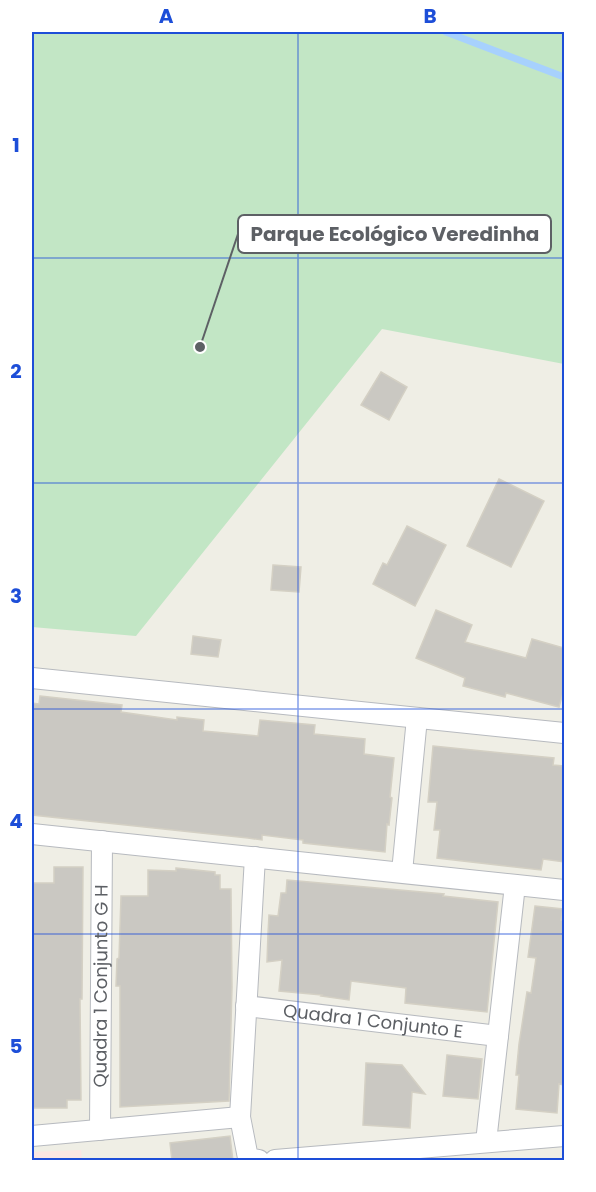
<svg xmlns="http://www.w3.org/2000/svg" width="596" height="1192" viewBox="0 0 596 1192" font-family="Poppins,sans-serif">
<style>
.medical{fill:#fbe6e2}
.green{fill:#c2e6c5}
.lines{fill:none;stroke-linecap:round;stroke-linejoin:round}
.stream{stroke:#a7d1fd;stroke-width:7}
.building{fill:#cac8c2;stroke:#d4d0c4;stroke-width:1.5}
.street-casing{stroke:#b7babf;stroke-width:22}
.street{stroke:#fff;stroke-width:20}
.grid{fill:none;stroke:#1d4ed8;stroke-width:1.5;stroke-opacity:0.55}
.labels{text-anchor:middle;stroke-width:4.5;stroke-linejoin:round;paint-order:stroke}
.street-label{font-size:18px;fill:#5d6065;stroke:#fff}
.leader{fill:none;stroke:#5d6065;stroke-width:2}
.callout-dot{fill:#5d6065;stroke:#fff;stroke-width:2}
.callout{fill:#fff;stroke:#5d6065;stroke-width:2}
.callout-label{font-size:20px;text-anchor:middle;font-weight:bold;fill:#5d6065}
.neatline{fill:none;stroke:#1d4ed8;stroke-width:2}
.grid-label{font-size:20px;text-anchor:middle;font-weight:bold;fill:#1d4ed8}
</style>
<rect width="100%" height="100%" fill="#efeee5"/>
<!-- medical -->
<path class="medical" d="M 81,1150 L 82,1160 L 32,1160 L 32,1152 Z"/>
<!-- green -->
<path class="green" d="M 32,32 L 564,32 L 564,364 L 382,329 L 136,636 L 32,627 Z"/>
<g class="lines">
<!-- stream -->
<path class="stream" d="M 446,32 L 564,77"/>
</g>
<!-- building -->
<g class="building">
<path d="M 381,372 L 407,387 L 389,420 L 361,405 Z"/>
<path d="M 499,479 L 544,501 L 511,567 L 467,546 Z"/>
<path d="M 407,526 L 446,545 L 415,606 L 373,584 L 383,563 L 387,565 Z"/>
<path d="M 273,565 L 301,567 L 299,592 L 271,590 Z"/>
<path d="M 436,610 L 472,625 L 465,642 L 526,658 L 532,639 L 564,648 L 564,690 L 559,707 L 506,693 L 505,697 L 463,686 L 465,678 L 416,658 Z"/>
<path d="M 193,636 L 221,640 L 218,657 L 191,654 Z"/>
<path d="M 40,696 L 122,705 L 121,712 L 177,720 L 177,717 L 204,720 L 203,731 L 258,736 L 260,720 L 315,725 L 314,734 L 365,739 L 364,754 L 394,758 L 390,797 L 392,798 L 389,825 L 387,824 L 385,852 L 303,843 L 303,840 L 262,835 L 262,840 L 248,838 L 32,815 L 32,703 L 39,704 Z"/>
<path d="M 433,746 L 554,758 L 553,765 L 564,766 L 564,862 L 543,859 L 541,870 L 437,858 L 440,830 L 434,830 L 437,802 L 428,802 Z"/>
<path d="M 54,867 L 83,867 L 82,999 L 80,999 L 81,1100 L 67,1100 L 67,1108 L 32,1108 L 32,883 L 54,883 Z"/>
<path d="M 176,868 L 215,872 L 215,875 L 220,875 L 220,889 L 231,889 L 232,987 L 229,1101 L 120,1107 L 120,986 L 116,986 L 117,959 L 119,958 L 121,896 L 148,896 L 148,870 L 176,871 Z"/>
<path d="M 287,880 L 444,894 L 443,896 L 498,902 L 487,1012 L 405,1003 L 406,988 L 351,981 L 349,1000 L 321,996 L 322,995 L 279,991 L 282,960 L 267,962 L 268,933 L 269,915 L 278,916 L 281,893 L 286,893 Z"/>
<path d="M 535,906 L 563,909 L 561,920 L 564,921 L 564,1085 L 559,1084 L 557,1113 L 516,1109 L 519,1075 L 516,1075 L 519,1044 L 527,992 L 531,993 L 536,958 L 528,957 Z"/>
<path d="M 447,1055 L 482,1059 L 478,1099 L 443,1096 Z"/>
<path d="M 366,1063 L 402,1065 L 425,1094 L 412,1092 L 410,1128 L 363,1125 Z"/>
<path d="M 230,1136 L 233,1161 L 172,1161 L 170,1143 Z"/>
</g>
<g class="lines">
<!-- street casing -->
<g class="street-casing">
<g id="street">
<path d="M 32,678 L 564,733"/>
<path d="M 32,834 L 564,890"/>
<path d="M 255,857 L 240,1117 L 248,1158 L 259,1160"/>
<path d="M 402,872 L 417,718"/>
<path id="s1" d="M 246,1006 L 498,1036"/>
<path id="s2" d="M 100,1130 L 102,841"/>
<path d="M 32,1136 L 240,1117"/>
<path d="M 486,1142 L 515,885"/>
<path d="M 275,1160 L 564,1136"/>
</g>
</g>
<!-- street -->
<use href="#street" class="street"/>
</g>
<!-- grid -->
<path class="grid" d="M 298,32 L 298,1160M 32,258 L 564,258M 32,483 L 564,483M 32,709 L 564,709M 32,934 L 564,934"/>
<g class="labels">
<!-- street labels -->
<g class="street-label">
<text dy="6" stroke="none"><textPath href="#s2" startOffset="144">Quadra 1 Conjunto G H</textPath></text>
<text dy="6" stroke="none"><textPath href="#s1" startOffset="128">Quadra 1 Conjunto E</textPath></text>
</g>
</g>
<!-- callouts -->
<path class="leader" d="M200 347L238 234"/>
<circle class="callout-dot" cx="200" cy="347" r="6"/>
<rect class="callout" x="238" y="215" width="313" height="38" rx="6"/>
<g class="callout-label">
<text x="395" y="241">Parque Ecológico Veredinha</text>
</g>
<!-- border -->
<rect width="596" height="1192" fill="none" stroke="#ffffff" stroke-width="66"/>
<rect x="33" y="33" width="530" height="1126" class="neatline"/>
<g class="grid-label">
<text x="166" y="23">A</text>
<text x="430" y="23">B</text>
<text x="16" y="152">1</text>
<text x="16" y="378">2</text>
<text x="16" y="603">3</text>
<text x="16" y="828">4</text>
<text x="16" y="1053">5</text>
</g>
</svg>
